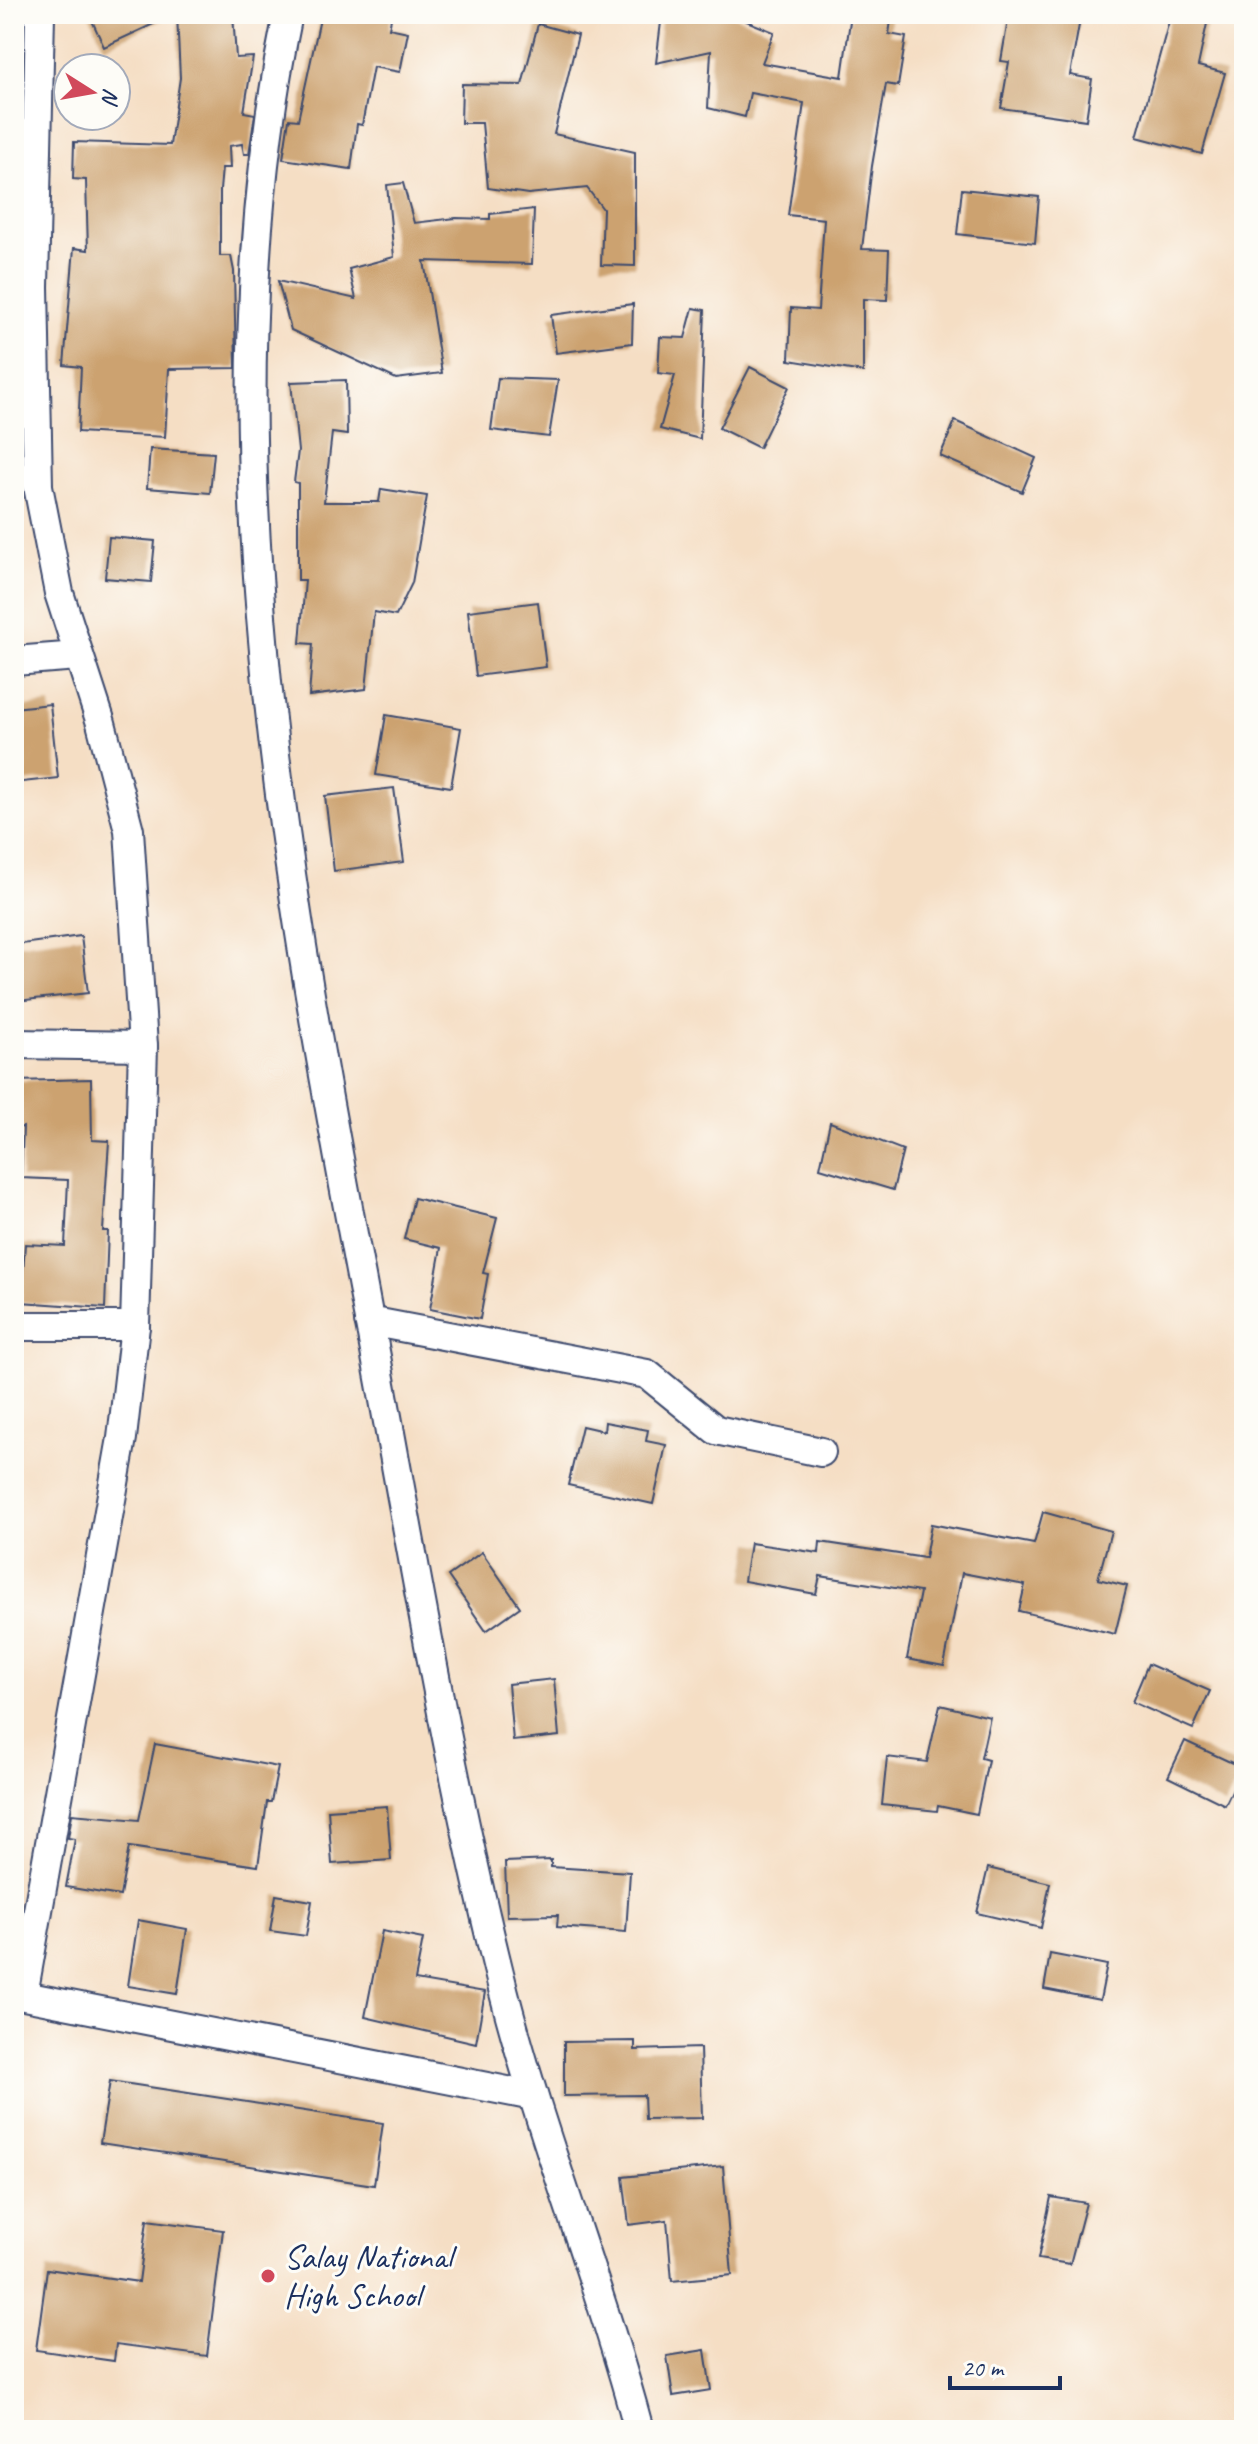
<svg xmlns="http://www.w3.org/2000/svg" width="1258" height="2444" viewBox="0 0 1258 2444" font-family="Caveat,sans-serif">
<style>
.building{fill:#cca26f}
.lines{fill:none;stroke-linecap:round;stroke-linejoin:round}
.street-casing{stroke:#3c496d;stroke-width:32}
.street{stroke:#fff;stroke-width:28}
.poi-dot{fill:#d1495b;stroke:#fdfcf7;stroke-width:3}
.labels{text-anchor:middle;stroke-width:6;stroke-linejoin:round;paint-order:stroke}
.poi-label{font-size:34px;fill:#1b2f5e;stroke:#fdfcf7;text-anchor:start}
</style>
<rect width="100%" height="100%" fill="#fdfcf7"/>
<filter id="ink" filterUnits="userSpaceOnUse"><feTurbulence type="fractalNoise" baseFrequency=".0125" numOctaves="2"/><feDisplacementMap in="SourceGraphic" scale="16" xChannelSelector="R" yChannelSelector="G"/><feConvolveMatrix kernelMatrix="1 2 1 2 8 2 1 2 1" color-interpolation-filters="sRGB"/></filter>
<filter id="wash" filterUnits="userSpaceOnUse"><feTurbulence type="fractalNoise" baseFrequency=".006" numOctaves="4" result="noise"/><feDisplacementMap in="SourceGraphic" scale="32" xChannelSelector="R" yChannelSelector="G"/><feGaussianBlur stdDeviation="1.8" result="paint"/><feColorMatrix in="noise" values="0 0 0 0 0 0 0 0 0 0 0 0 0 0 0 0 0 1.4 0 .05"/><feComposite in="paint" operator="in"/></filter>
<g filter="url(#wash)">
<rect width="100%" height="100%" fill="#f5dec4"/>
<g id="blocks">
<!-- building -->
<g class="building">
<path d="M 89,14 L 175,14 L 104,47 Z"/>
<path d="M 177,14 L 233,14 L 236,58 L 253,57 L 244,112 L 255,114 L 249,154 L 244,154 L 242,144 L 229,146 L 230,168 L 222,168 L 220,190 L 220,256 L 231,256 L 234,271 L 236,368 L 169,369 L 165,437 L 78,432 L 81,367 L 64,365 L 74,248 L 88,250 L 86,180 L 73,179 L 74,142 L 170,145 L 180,78 Z"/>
<path d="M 321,14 L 392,14 L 389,28 L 408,32 L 400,72 L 373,67 L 362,125 L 357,124 L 351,169 L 283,159 L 289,119 L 298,120 Z"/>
<path d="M 662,14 L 729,14 L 774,32 L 762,63 L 842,77 L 851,14 L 892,14 L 889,34 L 906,37 L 898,86 L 886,84 L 872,166 L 862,249 L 889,250 L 887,300 L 863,299 L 863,372 L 789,360 L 791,308 L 818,310 L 824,219 L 788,215 L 804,103 L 750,93 L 745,117 L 708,108 L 711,51 L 656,63 Z"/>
<path d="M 1009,14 L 1081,14 L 1070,75 L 1092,79 L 1086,120 L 1001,108 L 1009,62 L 1001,61 Z"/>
<path d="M 1171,14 L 1209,14 L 1198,66 L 1225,73 L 1202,154 L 1137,137 Z"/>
<path d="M 538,24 L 578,35 L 554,134 L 635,152 L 635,266 L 601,265 L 603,209 L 587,188 L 528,194 L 488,188 L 482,123 L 461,123 L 462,84 L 522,85 Z"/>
<path d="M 403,183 L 414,223 L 456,218 L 490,219 L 490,214 L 534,209 L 532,264 L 424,261 L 442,373 L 396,379 L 291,330 L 278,281 L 356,299 L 349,269 L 394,257 L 387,185 Z"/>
<path d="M 962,189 L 1039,197 L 1035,243 L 957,234 Z"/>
<path d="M 633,304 L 632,343 L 556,353 L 551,315 Z"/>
<path d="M 693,308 L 705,310 L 700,439 L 660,429 L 675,375 L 658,373 L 660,337 L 685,338 Z"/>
<path d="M 750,367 L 789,387 L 759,448 L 719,428 Z"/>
<path d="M 498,378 L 558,380 L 549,437 L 491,430 Z"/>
<path d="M 346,380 L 347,435 L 332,433 L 324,502 L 379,502 L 381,489 L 427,496 L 412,583 L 396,616 L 374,612 L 366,689 L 309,696 L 313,644 L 300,643 L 305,580 L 298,580 L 298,483 L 294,482 L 298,451 L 291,382 Z"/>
<path d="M 955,421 L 1036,458 L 1022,492 L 940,456 Z"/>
<path d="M 150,449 L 214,453 L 210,493 L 147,488 Z"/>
<path d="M 109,537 L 155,541 L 151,582 L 105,578 Z"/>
<path d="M 538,602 L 546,667 L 476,676 L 468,611 Z"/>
<path d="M 50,704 L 58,778 L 14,783 L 14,708 Z"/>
<path d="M 386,715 L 461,728 L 451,787 L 376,775 Z"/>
<path d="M 394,788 L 404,862 L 334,871 L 325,796 Z"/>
<path d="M 81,936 L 88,993 L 17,1001 L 14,945 Z"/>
<path d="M 91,1079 L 92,1140 L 109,1141 L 103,1231 L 108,1231 L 105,1308 L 21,1302 L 25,1244 L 65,1246 L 68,1180 L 21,1178 L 23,1127 L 17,1128 L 16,1081 Z"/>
<path d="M 830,1122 L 903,1150 L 893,1190 L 820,1168 Z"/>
<path d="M 414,1198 L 497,1218 L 483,1273 L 488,1274 L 480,1319 L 430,1309 L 441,1248 L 404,1239 Z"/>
<path d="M 605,1422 L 648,1430 L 646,1441 L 666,1445 L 653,1504 L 568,1485 L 582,1426 L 604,1431 Z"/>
<path d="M 1043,1512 L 1111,1531 L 1098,1579 L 1127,1586 L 1115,1634 L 1019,1611 L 1025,1585 L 962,1573 L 944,1666 L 907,1659 L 920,1592 L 820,1576 L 816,1594 L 744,1581 L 750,1543 L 819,1553 L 820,1542 L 925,1558 L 931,1524 L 1034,1544 Z"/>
<path d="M 482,1552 L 520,1607 L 486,1631 L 448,1576 Z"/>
<path d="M 1148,1664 L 1210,1691 L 1193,1729 L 1132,1702 Z"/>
<path d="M 554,1679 L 559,1736 L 513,1741 L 508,1684 Z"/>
<path d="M 940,1705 L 990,1717 L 981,1758 L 988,1760 L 977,1814 L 938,1806 L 937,1811 L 882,1805 L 887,1757 L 927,1762 Z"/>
<path d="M 1185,1741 L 1243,1768 L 1225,1805 L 1168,1777 Z"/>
<path d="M 155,1744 L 278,1767 L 271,1802 L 267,1802 L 258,1866 L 129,1847 L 120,1896 L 66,1887 L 75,1839 L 68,1838 L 72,1814 L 139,1820 Z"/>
<path d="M 387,1806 L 391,1860 L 332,1864 L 328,1810 Z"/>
<path d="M 551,1860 L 551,1867 L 630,1872 L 626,1932 L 557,1927 L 558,1915 L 507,1916 L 505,1862 Z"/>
<path d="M 988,1868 L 1050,1883 L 1041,1928 L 977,1913 Z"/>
<path d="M 276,1895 L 312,1901 L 306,1936 L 270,1931 Z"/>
<path d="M 138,1920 L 187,1929 L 177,1994 L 128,1986 Z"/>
<path d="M 382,1931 L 423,1939 L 415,1980 L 485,1992 L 476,2043 L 365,2017 Z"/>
<path d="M 1050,1954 L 1107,1965 L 1100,2000 L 1044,1989 Z"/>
<path d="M 635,2041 L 635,2050 L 700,2048 L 702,2118 L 645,2119 L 644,2095 L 564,2096 L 564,2042 Z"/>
<path d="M 110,2081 L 383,2123 L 374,2185 L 100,2143 Z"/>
<path d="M 723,2166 L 732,2275 L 672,2281 L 667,2220 L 629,2225 L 623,2177 Z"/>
<path d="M 1051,2197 L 1086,2203 L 1070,2264 L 1038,2259 Z"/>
<path d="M 147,2220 L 223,2230 L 207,2356 L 116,2344 L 114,2361 L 36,2350 L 47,2269 L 139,2282 Z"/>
<path d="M 705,2350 L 711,2390 L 673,2396 L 667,2356 Z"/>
</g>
</g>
</g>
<g filter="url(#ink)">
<use href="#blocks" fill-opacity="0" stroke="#3c496d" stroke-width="2"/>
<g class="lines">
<!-- street casing -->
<g class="street-casing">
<g id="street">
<path d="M 288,14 C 200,438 289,895 368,1314 C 411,1541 447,1768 504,1993 C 542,2141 600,2283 639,2430"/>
<path d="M 14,661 L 78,656"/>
<path d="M 14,1044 L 143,1046"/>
<path d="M 369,1321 L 647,1374 L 716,1430 L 821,1452"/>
<path d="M 14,1326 L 135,1326"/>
<path d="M 14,1994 L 533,2096"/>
<path d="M 23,1995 L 122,1438 L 135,1326 L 143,1046 L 129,830 L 101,723 L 59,593 L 38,486 L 34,287 L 40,14"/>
</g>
</g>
<!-- street -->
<use href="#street" class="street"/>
</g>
</g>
<!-- markers -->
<circle class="poi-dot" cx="268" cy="2276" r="8"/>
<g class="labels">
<!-- poi labels -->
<g class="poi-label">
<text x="284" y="2268">Salay National<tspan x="284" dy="39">High School</tspan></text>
</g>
</g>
<!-- margin -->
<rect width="1258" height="2444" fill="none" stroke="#fdfcf7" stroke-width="48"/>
<!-- north arrow -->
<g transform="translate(92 92) rotate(101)"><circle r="38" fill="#fdfcf7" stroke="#a3aaba" stroke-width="2"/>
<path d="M0-6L14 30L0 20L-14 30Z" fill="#d1495b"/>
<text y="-12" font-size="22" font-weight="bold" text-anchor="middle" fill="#1b2f5e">N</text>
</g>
<!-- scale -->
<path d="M950 2376v12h110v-12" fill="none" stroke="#1b2f5e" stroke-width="4"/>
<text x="962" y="2376" font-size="24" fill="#1b2f5e" stroke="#fdfcf7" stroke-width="6" paint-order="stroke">20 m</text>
</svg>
